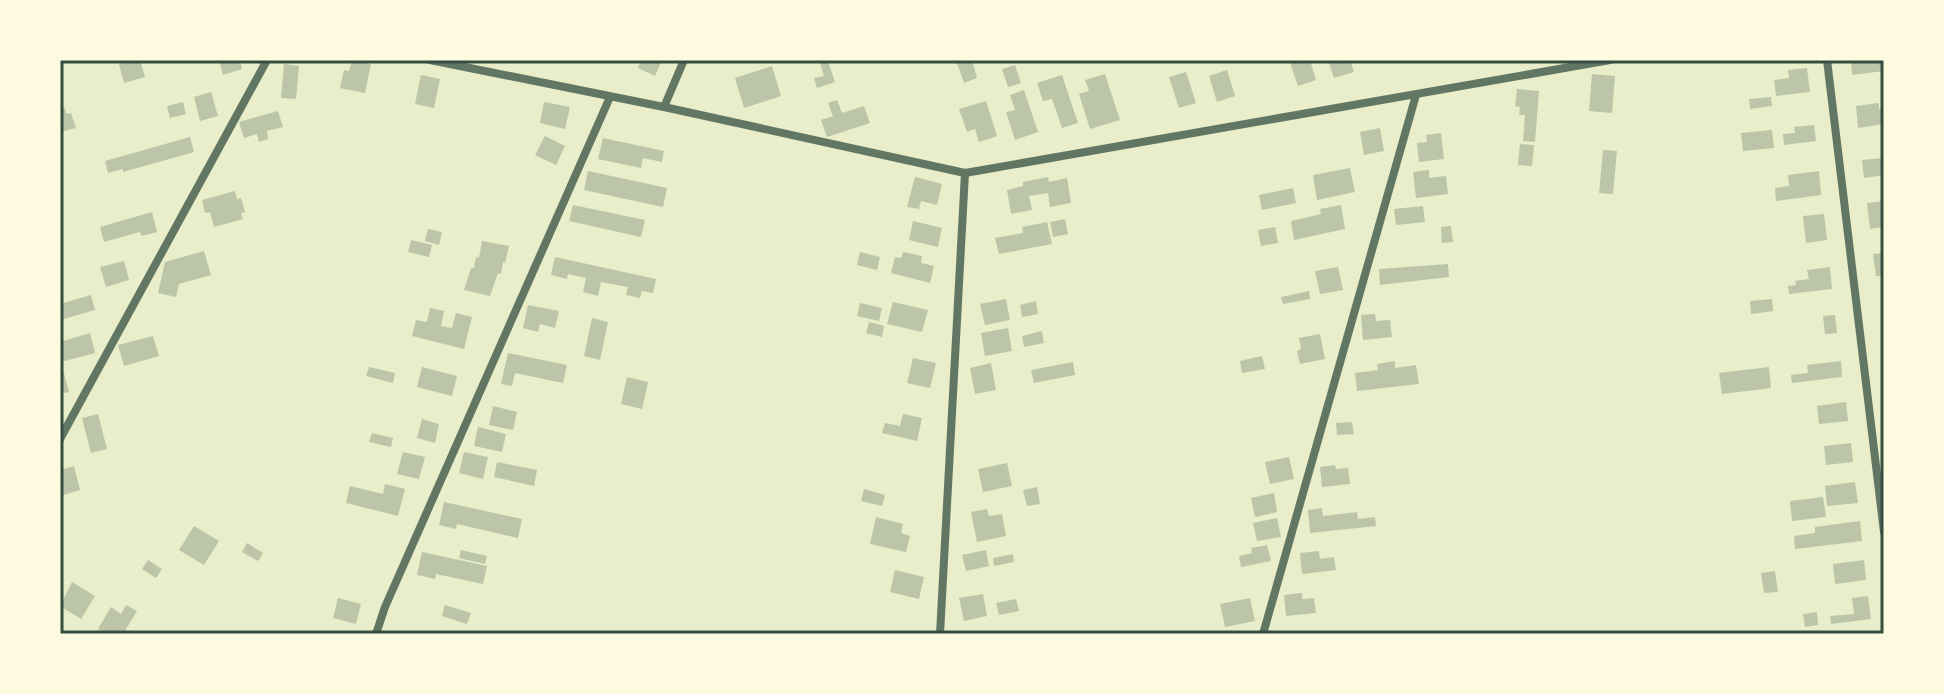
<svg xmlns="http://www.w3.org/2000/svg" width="1944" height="694" viewBox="0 0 1944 694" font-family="'Varela Round',sans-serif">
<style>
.building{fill:#bcc5a7}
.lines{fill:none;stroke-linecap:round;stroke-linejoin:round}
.minor{stroke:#617663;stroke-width:8}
.neatline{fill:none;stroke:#344e41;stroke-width:3}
</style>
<rect width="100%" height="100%" fill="#e9edc9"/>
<!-- building -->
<g class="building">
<path d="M 134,60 L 140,60 L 145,77 L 124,83 L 119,64 Z"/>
<path d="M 219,60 L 240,60 L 242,69 L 223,75 Z"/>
<path d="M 352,60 L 371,64 L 365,93 L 340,88 L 344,70 L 349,71 Z"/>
<path d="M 641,60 L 662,60 L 655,76 L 638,68 Z"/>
<path d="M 966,60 L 972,60 L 977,78 L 964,83 L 957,63 Z"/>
<path d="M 1289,60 L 1310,60 L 1316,80 L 1298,86 Z"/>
<path d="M 1328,60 L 1350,60 L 1354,72 L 1334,78 Z"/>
<path d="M 1851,60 L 1884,60 L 1884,71 L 1852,75 Z"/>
<path d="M 828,61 L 835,82 L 817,88 L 814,78 L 824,76 L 820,63 Z"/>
<path d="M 284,64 L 299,66 L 296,99 L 281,98 Z"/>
<path d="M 1015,65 L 1021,83 L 1008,87 L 1002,69 Z"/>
<path d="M 772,66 L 781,96 L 744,108 L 735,78 Z"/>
<path d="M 1807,68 L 1810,92 L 1776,96 L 1774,80 L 1789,78 L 1788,70 Z"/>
<path d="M 1227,70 L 1235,96 L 1217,102 L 1209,76 Z"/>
<path d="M 1186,72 L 1196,103 L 1179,108 L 1169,77 Z"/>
<path d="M 1105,74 L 1120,120 L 1090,129 L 1079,94 L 1089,91 L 1085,80 Z"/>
<path d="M 1592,74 L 1615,76 L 1612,113 L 1589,111 Z"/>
<path d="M 421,75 L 440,79 L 434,108 L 415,104 Z"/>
<path d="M 1062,75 L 1078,123 L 1062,128 L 1052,99 L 1043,101 L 1037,83 Z"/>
<path d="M 1517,89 L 1539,91 L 1535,142 L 1523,141 L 1525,115 L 1519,115 L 1520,107 L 1515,106 Z"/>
<path d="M 1024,90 L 1038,132 L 1015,140 L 1006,112 L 1015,110 L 1010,95 Z"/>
<path d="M 211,92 L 218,116 L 200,121 L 194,97 Z"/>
<path d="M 1771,97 L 1772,106 L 1750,109 L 1749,99 Z"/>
<path d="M 837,100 L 842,113 L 864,106 L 870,123 L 827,137 L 821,120 L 833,116 L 828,103 Z"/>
<path d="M 986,101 L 997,136 L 979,142 L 975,129 L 967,132 L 959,109 Z"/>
<path d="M 183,102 L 186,114 L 170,118 L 167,106 Z"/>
<path d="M 544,102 L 570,107 L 565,129 L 540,123 Z"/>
<path d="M 1879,103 L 1879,109 L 1884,109 L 1884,124 L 1858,128 L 1856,106 Z"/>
<path d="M 64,107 L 67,114 L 71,113 L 76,128 L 60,132 L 60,108 Z"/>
<path d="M 278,111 L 283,127 L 267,131 L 268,139 L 259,142 L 257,134 L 244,138 L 239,122 Z"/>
<path d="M 1814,125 L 1816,141 L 1784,145 L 1783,134 L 1795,133 L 1794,127 Z"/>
<path d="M 1380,128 L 1384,151 L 1364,155 L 1360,132 Z"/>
<path d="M 1772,130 L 1774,148 L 1743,151 L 1741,133 Z"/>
<path d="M 1441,133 L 1444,159 L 1419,162 L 1417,143 L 1427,142 L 1426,135 Z"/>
<path d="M 545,136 L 565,146 L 556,165 L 535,155 Z"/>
<path d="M 190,137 L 194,152 L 123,172 L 123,169 L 108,173 L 105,161 Z"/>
<path d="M 603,138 L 664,151 L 662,162 L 643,158 L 641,168 L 598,159 Z"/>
<path d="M 1520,144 L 1534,145 L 1532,166 L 1518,165 Z"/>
<path d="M 1603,150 L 1617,151 L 1613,194 L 1599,193 Z"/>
<path d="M 1884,158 L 1884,175 L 1864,178 L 1862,160 Z"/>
<path d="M 1350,168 L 1355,192 L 1317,200 L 1313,175 Z"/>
<path d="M 1429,170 L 1429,178 L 1446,176 L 1448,194 L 1416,198 L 1413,172 Z"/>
<path d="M 588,171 L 667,188 L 663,207 L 584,190 Z"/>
<path d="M 1819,171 L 1821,195 L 1776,201 L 1775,188 L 1789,186 L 1788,175 Z"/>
<path d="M 915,177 L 942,184 L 937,205 L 921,201 L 919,209 L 907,207 Z"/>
<path d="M 1048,177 L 1049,182 L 1067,178 L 1071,203 L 1050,207 L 1048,193 L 1029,196 L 1032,210 L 1011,214 L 1007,190 L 1023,186 L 1023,182 Z"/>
<path d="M 1293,188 L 1296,203 L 1262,210 L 1259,195 Z"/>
<path d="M 235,191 L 237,199 L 241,198 L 245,212 L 241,213 L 243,219 L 214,227 L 210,212 L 205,213 L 202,200 Z"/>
<path d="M 1884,201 L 1884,227 L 1870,229 L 1867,203 Z"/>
<path d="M 573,205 L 645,220 L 641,237 L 569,221 Z"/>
<path d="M 1341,205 L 1345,229 L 1294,240 L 1291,221 L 1321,214 L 1320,209 Z"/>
<path d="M 1423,206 L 1425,222 L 1396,225 L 1394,209 Z"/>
<path d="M 152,212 L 157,232 L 142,236 L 140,232 L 104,242 L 100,227 Z"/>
<path d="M 1824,214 L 1827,240 L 1806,243 L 1803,216 Z"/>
<path d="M 1065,219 L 1068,234 L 1053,237 L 1050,222 Z"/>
<path d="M 913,221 L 942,228 L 938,247 L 909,240 Z"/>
<path d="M 1047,222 L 1052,244 L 999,254 L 995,238 L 1023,233 L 1022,227 Z"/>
<path d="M 1451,226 L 1453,242 L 1442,243 L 1441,227 Z"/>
<path d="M 1275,227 L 1278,243 L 1261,246 L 1258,230 Z"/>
<path d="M 428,229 L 442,232 L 439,245 L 425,241 Z"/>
<path d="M 411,240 L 432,245 L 429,257 L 408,252 Z"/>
<path d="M 482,241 L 509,246 L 505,263 L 503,262 L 501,274 L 498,273 L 490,296 L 464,290 L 471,268 L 474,268 L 476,257 L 479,258 Z"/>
<path d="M 204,251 L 211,275 L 179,284 L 176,297 L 158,293 L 165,262 Z"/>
<path d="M 860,252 L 880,257 L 877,270 L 857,265 Z"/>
<path d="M 903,252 L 922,256 L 921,263 L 934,266 L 930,283 L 891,273 L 895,257 L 901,258 Z"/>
<path d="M 1884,253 L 1884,276 L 1876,276 L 1873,254 Z"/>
<path d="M 555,257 L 656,279 L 653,293 L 642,291 L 640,298 L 626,295 L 628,287 L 601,282 L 598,296 L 583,292 L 586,278 L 568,274 L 567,279 L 551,275 Z"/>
<path d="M 124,261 L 129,280 L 106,287 L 100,267 Z"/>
<path d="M 1448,264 L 1449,277 L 1380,285 L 1379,269 Z"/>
<path d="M 1338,267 L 1343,290 L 1320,294 L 1315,271 Z"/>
<path d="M 1830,267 L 1832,289 L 1789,294 L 1788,286 L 1796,285 L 1795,281 L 1809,279 L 1807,270 Z"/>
<path d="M 1309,291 L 1310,299 L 1283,304 L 1281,297 Z"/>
<path d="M 91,295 L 95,310 L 60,320 L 60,304 Z"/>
<path d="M 1006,299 L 1010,320 L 985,325 L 980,304 Z"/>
<path d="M 1772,299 L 1773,311 L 1751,314 L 1750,301 Z"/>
<path d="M 1036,301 L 1038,314 L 1022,317 L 1020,305 Z"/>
<path d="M 893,302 L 928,310 L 922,332 L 887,324 Z"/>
<path d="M 860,303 L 882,308 L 879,321 L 857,316 Z"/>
<path d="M 528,305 L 559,311 L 555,328 L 540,324 L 538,332 L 523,328 Z"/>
<path d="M 430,308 L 444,311 L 441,326 L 452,328 L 456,313 L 472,317 L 464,349 L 412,336 L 416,320 L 427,322 Z"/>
<path d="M 1375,314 L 1376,321 L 1390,320 L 1392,337 L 1363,340 L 1361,315 Z"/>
<path d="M 1835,315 L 1837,333 L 1825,334 L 1823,316 Z"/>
<path d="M 592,318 L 608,322 L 600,360 L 584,356 Z"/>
<path d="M 869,322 L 884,326 L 882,337 L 866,333 Z"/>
<path d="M 1008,328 L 1012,351 L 985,356 L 981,333 Z"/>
<path d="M 1042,331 L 1044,343 L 1024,347 L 1022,336 Z"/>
<path d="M 90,333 L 95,353 L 61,362 L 69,392 L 60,394 L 60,342 Z"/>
<path d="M 1320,334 L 1325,359 L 1300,364 L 1297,351 L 1301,349 L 1299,338 Z"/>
<path d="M 153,336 L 159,356 L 124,366 L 118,345 Z"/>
<path d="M 508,353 L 567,365 L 563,383 L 515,373 L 512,386 L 501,384 Z"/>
<path d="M 1262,356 L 1265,369 L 1242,373 L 1240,361 Z"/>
<path d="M 913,358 L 936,363 L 930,388 L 907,383 Z"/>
<path d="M 1395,361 L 1395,368 L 1416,365 L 1419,384 L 1357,391 L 1355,373 L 1378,370 L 1377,364 Z"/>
<path d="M 1841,361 L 1842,377 L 1792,383 L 1791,375 L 1808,373 L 1807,365 Z"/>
<path d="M 1073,362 L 1075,375 L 1034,383 L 1031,370 Z"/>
<path d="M 991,363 L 996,390 L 975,394 L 970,368 Z"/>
<path d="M 369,367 L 395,373 L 393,383 L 366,376 Z"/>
<path d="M 422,367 L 457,376 L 452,396 L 417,387 Z"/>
<path d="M 1769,367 L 1771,388 L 1722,394 L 1719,373 Z"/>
<path d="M 627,377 L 648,382 L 642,409 L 621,404 Z"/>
<path d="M 1846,402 L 1848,421 L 1819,424 L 1817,406 Z"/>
<path d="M 493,406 L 517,412 L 513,430 L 489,425 Z"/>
<path d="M 98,414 L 107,449 L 91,453 L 82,418 Z"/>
<path d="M 903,414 L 922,418 L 917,441 L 882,433 L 885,423 L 900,426 Z"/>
<path d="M 422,419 L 439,424 L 435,443 L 417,438 Z"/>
<path d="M 1352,422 L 1354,434 L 1337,435 L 1336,423 Z"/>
<path d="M 478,427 L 506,434 L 502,452 L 474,446 Z"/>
<path d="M 372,433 L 393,438 L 391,447 L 369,442 Z"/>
<path d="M 1851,443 L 1853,462 L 1826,465 L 1824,446 Z"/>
<path d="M 403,452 L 425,457 L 419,479 L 397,474 Z"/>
<path d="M 464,452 L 488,457 L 483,479 L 459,473 Z"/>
<path d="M 1289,457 L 1294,479 L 1270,484 L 1265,462 Z"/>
<path d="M 497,462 L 537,470 L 534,486 L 494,477 Z"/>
<path d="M 1007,463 L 1012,486 L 983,492 L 978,469 Z"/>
<path d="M 1335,465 L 1336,469 L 1348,468 L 1350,484 L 1322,487 L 1320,467 Z"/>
<path d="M 74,466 L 80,490 L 60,496 L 60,470 Z"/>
<path d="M 1855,482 L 1858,503 L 1827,506 L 1825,486 Z"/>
<path d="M 385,484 L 405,489 L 398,516 L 346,503 L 350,486 L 383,494 Z"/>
<path d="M 1037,487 L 1040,504 L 1027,506 L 1023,490 Z"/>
<path d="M 864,489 L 885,495 L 882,506 L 861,501 Z"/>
<path d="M 1274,493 L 1277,512 L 1255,517 L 1251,498 Z"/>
<path d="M 1823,497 L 1826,517 L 1792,521 L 1790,501 Z"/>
<path d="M 444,502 L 522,519 L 518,538 L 457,524 L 456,529 L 439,525 Z"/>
<path d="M 1322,508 L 1323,516 L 1357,512 L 1358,519 L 1375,517 L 1376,526 L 1310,533 L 1308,510 Z"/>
<path d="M 987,509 L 989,516 L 1002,514 L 1006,536 L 977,542 L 971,512 Z"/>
<path d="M 876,517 L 903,524 L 901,533 L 910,536 L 906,552 L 870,544 Z"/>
<path d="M 1277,518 L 1281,537 L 1257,541 L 1253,523 Z"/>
<path d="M 1860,521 L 1862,541 L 1795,549 L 1794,536 L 1815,533 L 1815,527 Z"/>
<path d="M 194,526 L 219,541 L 204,565 L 179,550 Z"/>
<path d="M 247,543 L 263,553 L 258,561 L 242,552 Z"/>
<path d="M 1267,545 L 1271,561 L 1241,567 L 1239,556 L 1252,553 L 1251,548 Z"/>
<path d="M 461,550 L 487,556 L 485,564 L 459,558 Z"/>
<path d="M 986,550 L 989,566 L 966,571 L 962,555 Z"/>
<path d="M 1319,551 L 1320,559 L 1334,557 L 1336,570 L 1302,574 L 1300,553 Z"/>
<path d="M 422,552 L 487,566 L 483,584 L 436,574 L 435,579 L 417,575 Z"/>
<path d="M 1013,554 L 1014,562 L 994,566 L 993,558 Z"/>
<path d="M 148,560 L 162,569 L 156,578 L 142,569 Z"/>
<path d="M 1864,560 L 1866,580 L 1835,584 L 1833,564 Z"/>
<path d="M 895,570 L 924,577 L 919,599 L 890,592 Z"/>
<path d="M 1775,571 L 1778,592 L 1764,593 L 1761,573 Z"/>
<path d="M 72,582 L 95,596 L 81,619 L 60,606 Z"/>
<path d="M 1302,593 L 1302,599 L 1314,598 L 1316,613 L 1286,616 L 1284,595 Z"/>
<path d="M 983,594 L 987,616 L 964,621 L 959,598 Z"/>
<path d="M 1868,596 L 1871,619 L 1831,624 L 1830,616 L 1854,614 L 1852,598 Z"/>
<path d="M 338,598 L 361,604 L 356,624 L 333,618 Z"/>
<path d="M 1250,598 L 1255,621 L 1225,627 L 1220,604 Z"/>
<path d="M 1016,599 L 1019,611 L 999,615 L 996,603 Z"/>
<path d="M 126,605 L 137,611 L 123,634 L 106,634 L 98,629 L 111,607 L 121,614 Z"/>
<path d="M 445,605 L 471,613 L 467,624 L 442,616 Z"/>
<path d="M 1817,612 L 1818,625 L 1805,627 L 1803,614 Z"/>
</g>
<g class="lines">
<!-- minor -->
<g class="minor">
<path d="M 430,60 L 664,107 L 965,173 L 1610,60"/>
<path d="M 1827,60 L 1884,532"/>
<path d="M 664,107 L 684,60"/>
<path d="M 60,439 L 267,60"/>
<path d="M 376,634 L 385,607 L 610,97"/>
<path d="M 940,634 L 965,173"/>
<path d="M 1263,634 L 1416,95"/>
</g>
</g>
<!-- border -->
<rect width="1944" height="694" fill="none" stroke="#fefae0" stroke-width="124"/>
<rect x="62" y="62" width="1820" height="570" class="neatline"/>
</svg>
